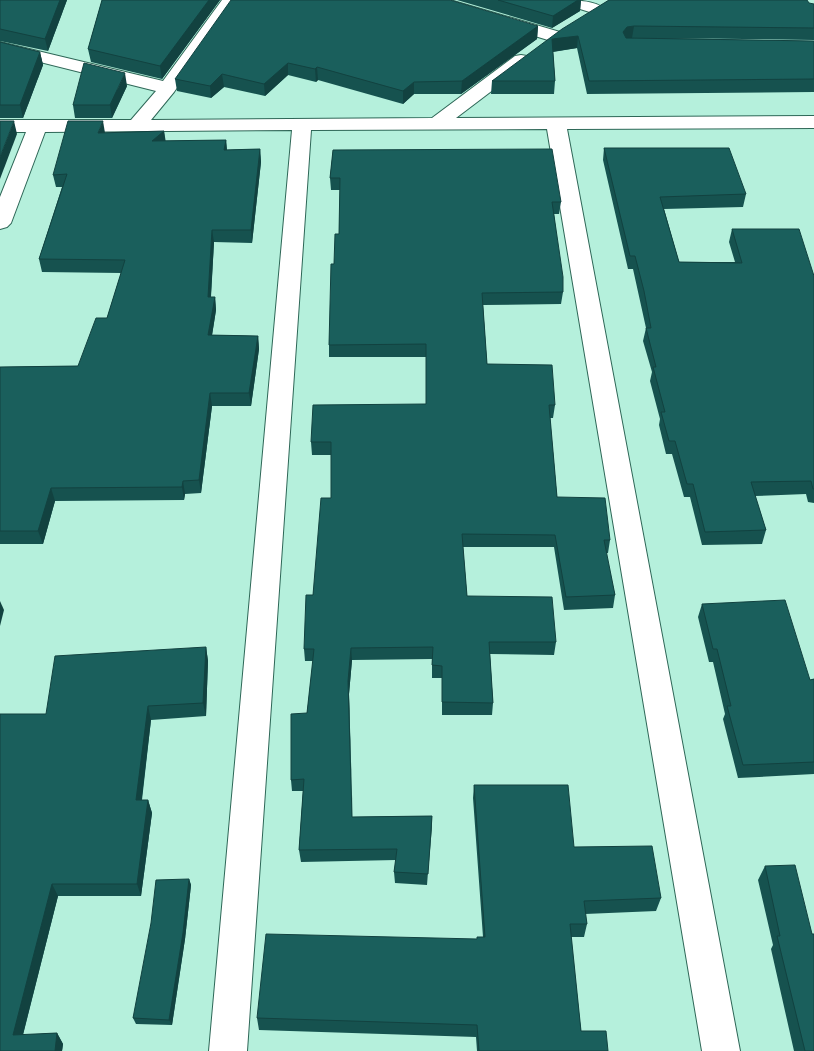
<svg xmlns="http://www.w3.org/2000/svg" width="814" height="1051" viewBox="0 0 814 1051" font-family="'IBM Plex Sans',sans-serif">
<style>
.lines{fill:none;stroke-linecap:round;stroke-linejoin:round}
.street-casing{stroke:#2e6757;stroke-width:2}
.street{fill:#fff;fill-rule:evenodd}
.wall{fill:#16524f}
.shaded-wall{fill:#124240}
.building{fill:#1a5f5c;stroke:#124240}
</style>
<rect width="100%" height="100%" fill="#b5f0dc"/>
<g class="lines">
<!-- street casing -->
<g class="street-casing">
<g id="street">
<path d="M 222,0 L 238,0 L 174,92 L 151,120 L 432,118 L 515,56 L 521,55 L 527,56 L 530,60 L 527,64 L 456,118 L 814,116 L 814,128 L 567,129 L 740,1051 L 702,1051 L 547,129 L 311,130 L 247,1051 L 209,1051 L 292,130 L 45,132 L 11,223 L 7,227 L 0,229 L 0,197 L 26,132 L 0,132 L 0,120 L 131,120 L 156,91 L 0,52 L 0,42 L 163,81 Z"/>
<path d="M 424,0 L 450,0 L 560,32 L 563,36 L 560,40 L 554,41 L 548,40 L 426,3 Z"/>
<path d="M 559,0 C 572,0 596,0 604,9 L 602,13 L 596,14 L 561,3 Z"/>
</g>
</g>
<!-- street -->
<use href="#street" class="street"/>
</g>
<!-- wall -->
<g class="wall">
<path d="M 0,0 L 67,0 L 48,51 L 0,41 Z"/>
<path d="M 102,0 L 220,0 L 162,79 L 91,62 L 88,49 Z"/>
<path d="M 457,0 L 581,0 L 580,11 L 552,28 Z"/>
<path d="M 609,0 L 814,4 L 814,40 L 661,38 L 814,41 L 814,92 L 587,94 L 577,48 L 553,52 L 555,81 L 554,94 L 491,94 L 492,81 Z"/>
<path d="M 538,26 L 537,39 L 461,94 L 414,94 L 403,104 L 318,80 L 316,82 L 288,75 L 265,96 L 224,87 L 211,98 L 177,91 L 175,79 Z"/>
<path d="M 0,42 L 40,52 L 43,65 L 23,118 L 0,118 Z"/>
<path d="M 127,86 L 112,118 L 75,118 L 73,105 Z"/>
<path d="M 164,131 L 165,141 L 226,140 L 227,150 L 260,149 L 261,162 L 252,243 L 214,242 L 211,297 L 215,297 L 216,310 L 212,335 L 258,336 L 259,349 L 251,406 L 212,406 L 201,493 L 185,494 L 184,500 L 55,501 L 43,544 L 0,544 L 0,367 L 78,366 L 107,318 L 121,273 L 42,272 L 39,259 L 62,187 L 56,187 L 53,175 L 105,133 Z"/>
<path d="M 604,148 L 746,194 L 743,207 L 664,209 L 679,262 L 735,262 L 729,242 L 732,229 L 814,276 L 814,503 L 808,502 L 806,494 L 755,496 L 766,530 L 762,544 L 702,545 L 690,497 L 684,497 L 672,454 L 666,454 L 659,425 L 660,419 L 650,381 L 652,372 L 643,341 L 646,328 L 633,269 L 628,269 L 603,160 Z"/>
<path d="M 333,150 L 561,202 L 559,214 L 554,214 L 563,292 L 561,304 L 483,305 L 487,364 L 555,405 L 553,418 L 550,418 L 557,497 L 610,540 L 608,553 L 606,553 L 615,595 L 613,608 L 564,610 L 554,547 L 463,547 L 467,596 L 556,642 L 554,655 L 490,654 L 493,703 L 492,715 L 442,715 L 442,678 L 432,678 L 432,659 L 352,660 L 349,694 L 352,817 L 432,816 L 427,885 L 395,883 L 394,872 L 396,860 L 301,862 L 299,850 L 303,791 L 292,791 L 291,780 L 307,713 L 313,661 L 305,661 L 304,649 L 313,595 L 331,498 L 331,455 L 312,455 L 311,442 L 426,404 L 426,357 L 329,357 L 329,345 L 334,264 L 339,234 L 340,190 L 331,190 L 330,178 Z"/>
<path d="M 702,604 L 810,680 L 814,679 L 814,774 L 738,778 L 723,719 L 725,714 L 713,662 L 709,662 L 698,617 Z"/>
<path d="M 206,647 L 208,661 L 206,716 L 151,720 L 142,800 L 148,800 L 152,813 L 141,896 L 58,896 L 23,1035 L 57,1033 L 63,1044 L 62,1051 L 0,1051 L 46,714 Z"/>
<path d="M 474,785 L 574,847 L 661,898 L 656,911 L 585,914 L 587,924 L 584,937 L 571,937 L 581,1031 L 608,1051 L 477,1051 L 476,1037 L 259,1030 L 257,1018 L 483,937 L 473,798 Z"/>
<path d="M 765,866 L 812,934 L 814,1051 L 794,1051 L 771,949 L 773,945 L 758,880 Z"/>
<path d="M 189,879 L 191,885 L 185,939 L 172,1025 L 136,1024 L 133,1018 Z"/>
</g>
<!-- shaded-wall -->
<g class="shaded-wall">
<path d="M 60,0 L 67,0 L 48,51 L 45,39 Z"/>
<path d="M 209,0 L 220,0 L 162,79 L 160,66 Z"/>
<path d="M 578,0 L 581,0 L 580,11 L 552,28 L 553,16 Z"/>
<path d="M 538,26 L 537,39 L 461,94 L 462,81 Z"/>
<path d="M 634,26 L 632,38 L 626,39 L 623,32 L 627,27 Z"/>
<path d="M 578,36 L 577,48 L 551,52 L 552,39 Z"/>
<path d="M 40,52 L 43,65 L 23,118 L 20,105 Z"/>
<path d="M 288,63 L 288,75 L 265,96 L 264,84 Z"/>
<path d="M 317,67 L 318,80 L 316,82 L 315,69 Z"/>
<path d="M 125,73 L 127,86 L 112,118 L 110,105 Z"/>
<path d="M 222,74 L 224,87 L 211,98 L 210,86 Z"/>
<path d="M 414,82 L 414,94 L 403,104 L 403,91 Z"/>
<path d="M 14,121 L 17,134 L 0,179 L 0,157 Z"/>
<path d="M 103,121 L 105,133 L 98,133 Z"/>
<path d="M 164,131 L 166,143 L 152,141 Z"/>
<path d="M 226,140 L 227,152 L 224,150 Z"/>
<path d="M 260,149 L 261,162 L 252,243 L 251,230 Z"/>
<path d="M 212,230 L 214,242 L 210,310 L 208,297 Z"/>
<path d="M 215,297 L 216,310 L 210,348 L 208,335 Z"/>
<path d="M 258,336 L 259,349 L 251,406 L 249,393 Z"/>
<path d="M 210,393 L 212,406 L 201,493 L 199,480 Z"/>
<path d="M 183,481 L 185,494 L 184,500 L 182,487 Z"/>
<path d="M 51,488 L 55,501 L 43,544 L 38,531 Z"/>
<path d="M 0,601 L 4,610 L 0,626 Z"/>
<path d="M 206,647 L 208,661 L 206,716 L 203,703 Z"/>
<path d="M 351,648 L 352,660 L 349,694 L 353,828 L 348,681 Z"/>
<path d="M 148,706 L 151,720 L 140,813 L 136,800 Z"/>
<path d="M 148,800 L 152,813 L 141,896 L 137,884 Z"/>
<path d="M 432,816 L 432,827 L 427,885 L 428,874 Z"/>
<path d="M 189,879 L 191,885 L 185,939 L 172,1025 L 169,1020 Z"/>
<path d="M 52,884 L 58,896 L 20,1046 L 13,1035 Z"/>
<path d="M 57,1033 L 63,1044 L 62,1051 L 55,1051 Z"/>
</g>
<!-- building -->
<g class="building">
<path d="M 0,0 L 60,0 L 45,39 L 0,29 Z"/>
<path d="M 102,0 L 209,0 L 160,66 L 88,49 Z"/>
<path d="M 231,0 L 450,0 L 538,26 L 462,81 L 414,82 L 403,91 L 317,67 L 315,69 L 288,63 L 264,84 L 222,74 L 210,86 L 175,79 Z"/>
<path d="M 498,0 L 578,0 L 553,16 Z"/>
<path d="M 609,0 L 807,0 L 809,3 L 814,4 L 814,28 L 634,26 L 627,27 L 623,32 L 626,38 L 814,41 L 814,79 L 589,81 L 578,36 L 552,39 L 555,81 L 492,81 L 562,29 Z"/>
<path d="M 0,42 L 40,52 L 20,105 L 0,105 Z"/>
<path d="M 84,63 L 125,73 L 110,105 L 73,105 Z"/>
<path d="M 0,121 L 14,121 L 0,157 Z"/>
<path d="M 68,121 L 103,121 L 98,133 L 164,131 L 152,141 L 226,140 L 224,150 L 260,149 L 251,230 L 212,230 L 208,297 L 215,297 L 208,335 L 258,336 L 249,393 L 210,393 L 199,480 L 183,481 L 182,487 L 51,488 L 38,531 L 0,531 L 0,367 L 78,366 L 96,318 L 107,318 L 125,260 L 39,259 L 67,174 L 53,175 Z"/>
<path d="M 604,148 L 729,148 L 746,194 L 660,197 L 679,262 L 742,263 L 732,229 L 799,229 L 814,276 L 814,489 L 813,489 L 811,481 L 751,482 L 766,530 L 705,532 L 693,484 L 687,484 L 675,441 L 669,441 L 661,412 L 665,412 L 653,367 L 656,367 L 646,328 L 651,328 L 644,291 L 635,256 L 630,256 Z"/>
<path d="M 552,149 L 561,202 L 552,202 L 563,277 L 563,292 L 482,293 L 487,364 L 552,365 L 555,405 L 549,405 L 557,497 L 605,498 L 610,540 L 604,540 L 615,595 L 566,597 L 555,535 L 462,534 L 467,596 L 552,597 L 556,642 L 489,642 L 493,703 L 442,702 L 442,666 L 432,665 L 433,647 L 351,648 L 348,681 L 352,817 L 432,816 L 428,874 L 394,872 L 397,849 L 299,850 L 304,779 L 291,780 L 291,714 L 307,713 L 314,649 L 304,649 L 306,595 L 313,595 L 321,498 L 331,498 L 331,442 L 311,442 L 313,405 L 426,404 L 426,344 L 329,345 L 331,264 L 334,264 L 335,234 L 339,234 L 340,178 L 330,178 L 333,150 Z"/>
<path d="M 785,600 L 810,680 L 814,679 L 814,762 L 743,765 L 727,706 L 731,706 L 717,649 L 713,649 L 702,604 Z"/>
<path d="M 206,647 L 203,703 L 148,706 L 136,800 L 148,800 L 137,884 L 52,884 L 13,1035 L 57,1033 L 55,1051 L 0,1051 L 0,714 L 46,714 L 55,656 Z"/>
<path d="M 474,785 L 568,785 L 574,847 L 652,846 L 661,898 L 584,901 L 587,924 L 570,924 L 581,1031 L 606,1031 L 608,1051 L 479,1051 L 477,1025 L 257,1018 L 266,934 L 477,939 L 477,937 L 485,937 Z"/>
<path d="M 795,865 L 812,934 L 814,934 L 814,1051 L 805,1051 L 777,936 L 780,936 L 765,866 Z"/>
<path d="M 189,879 L 183,933 L 169,1020 L 133,1018 L 151,923 L 156,880 Z"/>
</g>
</svg>
